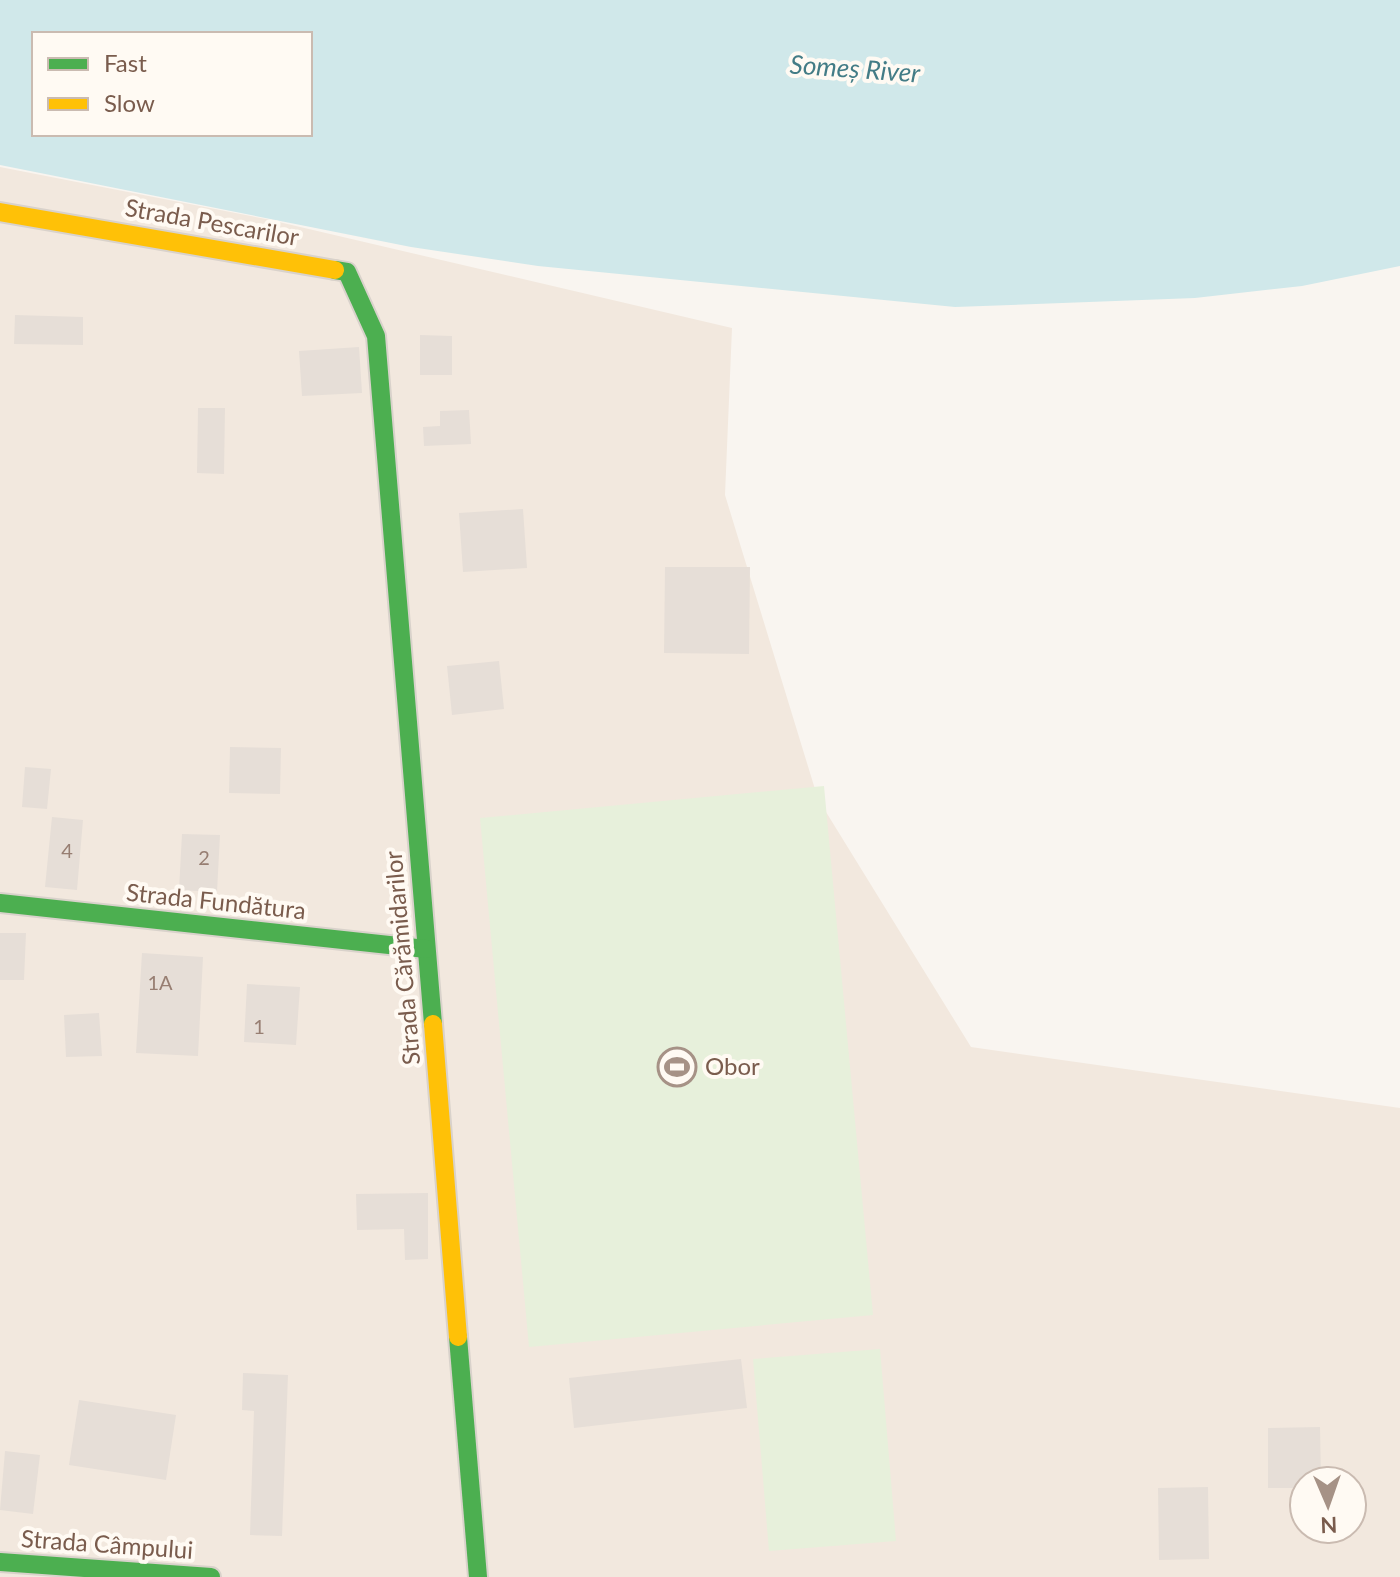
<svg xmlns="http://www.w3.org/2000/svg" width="1400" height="1577" viewBox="0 0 1400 1577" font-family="Lato,sans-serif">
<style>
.residential{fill:#f2e8de;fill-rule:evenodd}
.green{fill:#e7f0db}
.water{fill:#d0e8ea;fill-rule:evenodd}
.building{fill:#e6ded7}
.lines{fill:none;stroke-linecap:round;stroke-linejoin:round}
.fast-casing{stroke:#d9d2cb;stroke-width:22}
.slow-casing{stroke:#d9d2cb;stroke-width:22}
.fast{stroke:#4caf50;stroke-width:18}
.slow{stroke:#ffc107;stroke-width:18}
.labels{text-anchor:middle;stroke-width:8;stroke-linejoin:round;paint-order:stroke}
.number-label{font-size:20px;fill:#977e72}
.street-label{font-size:24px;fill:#7a5c4d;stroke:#fffaf3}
.poi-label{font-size:24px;fill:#7a5c4d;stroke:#fffaf3;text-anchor:start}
.water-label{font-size:26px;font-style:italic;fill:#437c86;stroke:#fffaf3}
</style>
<rect width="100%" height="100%" fill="#f9f5f0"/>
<!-- residential -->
<path class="residential" d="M 0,167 L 266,219 L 732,328 L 725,495 L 818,799 L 971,1047 L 1400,1108 L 1400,1577 L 0,1577 ZM 1304,1481 L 1352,1481 L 1352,1529 L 1304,1529 Z"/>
<!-- green -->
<g class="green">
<path d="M 824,786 L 873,1315 L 529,1347 L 480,818 Z"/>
<path d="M 880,1349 L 896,1541 L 769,1551 L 753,1359 Z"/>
</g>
<!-- water -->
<path class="water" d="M 0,0 L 1400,0 L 1400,266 L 1302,286 L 1195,298 L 955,307 L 538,266 L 411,247 L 0,165 ZM 34,34 L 310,34 L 310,134 L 34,134 Z"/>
<!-- building -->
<g class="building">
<path d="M 15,315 L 83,317 L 83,345 L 14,344 Z"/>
<path d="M 420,335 L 452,336 L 452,375 L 420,375 Z"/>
<path d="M 359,347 L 362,393 L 302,396 L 299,351 Z"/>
<path d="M 198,408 L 225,408 L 224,474 L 197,473 Z"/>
<path d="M 469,410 L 471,444 L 424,446 L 423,427 L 440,426 L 440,411 Z"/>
<path d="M 523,509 L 527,568 L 463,572 L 459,513 Z"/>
<path d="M 665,567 L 750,567 L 749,654 L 664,653 Z"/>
<path d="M 499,661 L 504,709 L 452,715 L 447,666 Z"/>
<path d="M 230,747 L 281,748 L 280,794 L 229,793 Z"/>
<path d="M 25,767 L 51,769 L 47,809 L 22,807 Z"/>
<path d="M 52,817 L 83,820 L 77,890 L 45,887 Z"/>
<path d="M 182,834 L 220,835 L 217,892 L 179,890 Z"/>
<path d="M 0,933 L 26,933 L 24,980 L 0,980 Z"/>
<path d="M 142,953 L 203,957 L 198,1056 L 136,1053 Z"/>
<path d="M 247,984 L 300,987 L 296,1045 L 244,1042 Z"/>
<path d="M 99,1013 L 102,1056 L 66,1057 L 64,1015 Z"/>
<path d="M 428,1193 L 428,1259 L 405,1260 L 404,1229 L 357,1230 L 356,1194 Z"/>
<path d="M 741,1359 L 747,1408 L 574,1428 L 569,1378 Z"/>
<path d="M 243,1373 L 288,1375 L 282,1536 L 250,1535 L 254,1411 L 242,1410 Z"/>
<path d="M 79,1400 L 176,1415 L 166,1480 L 69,1465 Z"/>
<path d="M 1320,1427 L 1321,1481 L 1304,1481 L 1304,1488 L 1268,1488 L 1268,1428 Z"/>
<path d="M 5,1451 L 40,1455 L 33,1514 L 0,1510 Z"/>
<path d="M 1208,1487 L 1209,1559 L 1159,1560 L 1158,1488 Z"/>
</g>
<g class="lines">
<!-- fast casing -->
<g class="fast-casing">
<g id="fast">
<path d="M 335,270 L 347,272 L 376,336 L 433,1024"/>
<path d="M 0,903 L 426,949"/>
<path d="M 458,1337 L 478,1577"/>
<path d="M 0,1562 L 211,1577"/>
</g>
</g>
<!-- slow casing -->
<g class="slow-casing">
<g id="slow">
<path d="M 0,212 L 335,270"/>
<path d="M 433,1024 L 458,1337"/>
</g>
</g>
<!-- fast -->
<use href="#fast" class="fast"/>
<!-- slow -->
<use href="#slow" class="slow"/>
</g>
<!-- icons -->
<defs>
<g id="stadium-ring" transform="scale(2)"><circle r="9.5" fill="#fffaf3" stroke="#a69286" stroke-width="1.5"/><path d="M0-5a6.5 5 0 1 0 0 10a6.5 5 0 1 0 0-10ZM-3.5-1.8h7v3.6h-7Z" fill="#a69286"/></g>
</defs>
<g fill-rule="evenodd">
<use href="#stadium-ring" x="677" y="1067"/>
</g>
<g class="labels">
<!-- number labels -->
<g class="number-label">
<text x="67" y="858">4</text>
<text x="204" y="865">2</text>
<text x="160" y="990">1A</text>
<text x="259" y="1034">1</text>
</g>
<!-- street labels -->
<g class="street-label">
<text transform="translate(212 223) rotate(10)" y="8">Strada Pescarilor</text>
<text transform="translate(216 902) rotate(6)" y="8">Strada Fundătura</text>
<text transform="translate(403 958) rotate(-95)" y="8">Strada Cărămidarilor</text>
<text transform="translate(107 1545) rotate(4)" y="8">Strada Câmpului</text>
</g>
<!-- poi labels -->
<g class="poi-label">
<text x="705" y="1075">Obor</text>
</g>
<!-- water labels -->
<g class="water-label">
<text transform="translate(855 69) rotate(4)" y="9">Someș River</text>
</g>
</g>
<!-- legend -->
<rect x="32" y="32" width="280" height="104" fill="#fffaf3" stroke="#cabbb1" stroke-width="2"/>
<rect x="48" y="58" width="40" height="12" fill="#4caf50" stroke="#cabbb1" stroke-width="2"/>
<text x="104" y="72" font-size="24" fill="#7a5c4d">Fast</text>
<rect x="48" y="98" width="40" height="12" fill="#ffc107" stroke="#cabbb1" stroke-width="2"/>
<text x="104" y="112" font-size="24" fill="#7a5c4d">Slow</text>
<!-- north arrow -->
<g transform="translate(1328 1505) rotate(178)"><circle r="38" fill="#fffaf3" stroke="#cabbb1" stroke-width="2"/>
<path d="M0-6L14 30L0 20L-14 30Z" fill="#a69286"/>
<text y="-12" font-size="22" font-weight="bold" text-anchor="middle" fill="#7a5c4d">N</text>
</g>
</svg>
